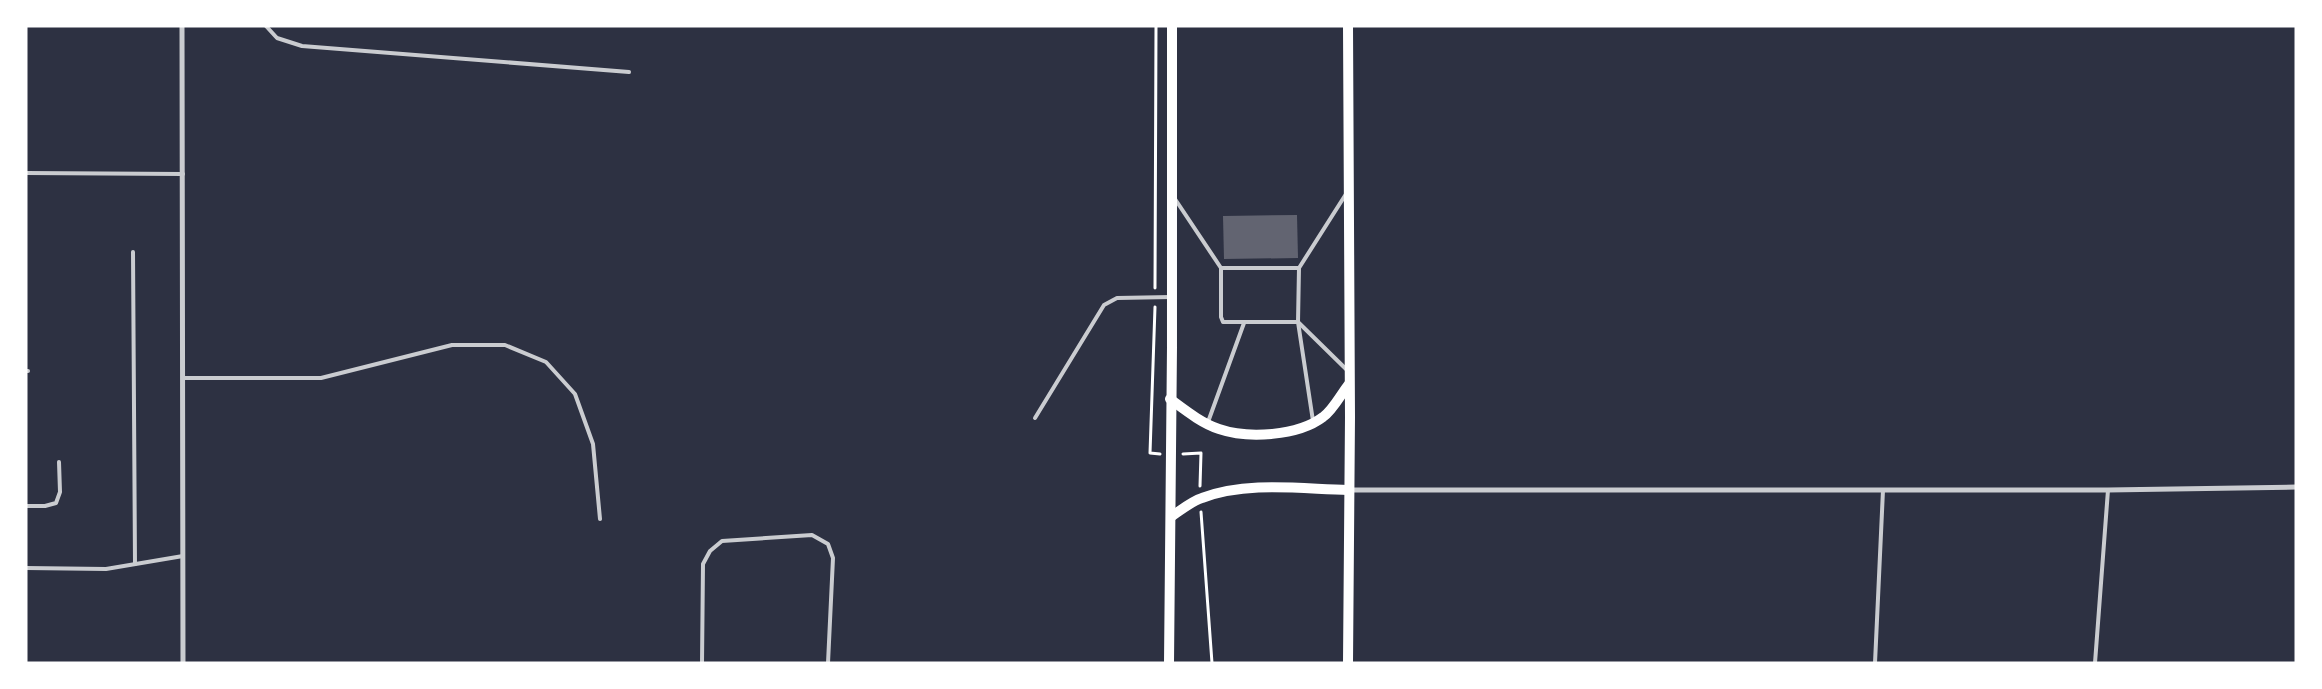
<svg xmlns="http://www.w3.org/2000/svg" width="2322" height="689" viewBox="0 0 2322 689" font-family="'PT Sans Narrow',sans-serif">
<style>
.building{fill:#626471}
.lines{fill:none;stroke-linecap:round;stroke-linejoin:round}
.path{stroke:#fff;stroke-width:3}
.service{stroke:#caccd0;stroke-width:4}
.minor{stroke:#caccd0;stroke-width:5}
.secondary{stroke:#fff;stroke-width:10}
</style>
<rect width="100%" height="100%" fill="#2d3142"/>
<!-- building -->
<path class="building" d="M 1297,215 L 1298,258 L 1224,259 L 1223,216 Z"/>
<g class="lines">
<!-- path -->
<g class="path">
<path d="M 1155,288 L 1156,26"/>
<path d="M 1155,307 L 1150,453 L 1160,454"/>
<path d="M 1183,454 L 1201,453 L 1200,486"/>
<path d="M 1201,512 L 1212,663"/>
</g>
<!-- service -->
<g class="service">
<path d="M 266,26 L 277,38 L 302,46 L 629,72"/>
<path d="M 26,173 L 183,174"/>
<path d="M 1175,199 L 1221,268 L 1299,268 L 1346,194"/>
<path d="M 133,252 L 135,564"/>
<path d="M 1221,268 L 1221,317 L 1223,322 L 1298,322 L 1348,371"/>
<path d="M 1299,268 L 1298,322 L 1313,421"/>
<path d="M 26,371 L 28,371"/>
<path d="M 183,378 L 321,378 L 452,345 L 505,345 L 546,362 L 575,394 L 593,444 L 600,519"/>
<path d="M 1035,418 L 1104,305 L 1117,298 L 1171,297"/>
<path d="M 1208,422 L 1244,323"/>
<path d="M 26,506 L 45,506 L 56,503 L 60,492 L 59,462"/>
<path d="M 26,568 L 106,569 L 183,556"/>
<path d="M 702,663 L 703,564 L 710,551 L 722,541 L 812,535 L 828,544 L 833,558 L 828,663"/>
<path d="M 1875,663 L 1883,490"/>
<path d="M 2095,663 L 2108,490"/>
</g>
<!-- minor -->
<g class="minor">
<path d="M 182,26 L 183,663"/>
<path d="M 1349,490 L 2108,490 L 2296,487"/>
</g>
<!-- secondary -->
<g class="secondary">
<path d="M 1348,26 L 1350,417 L 1348,663"/>
<path d="M 1170,399 C 1185,410 1201,423 1219,429 C 1248,439 1298,436 1323,417 C 1333,410 1341,394 1349,384"/>
<path d="M 1172,516 C 1181,510 1192,501 1202,498 C 1247,481 1301,489 1348,490"/>
<path d="M 1169,663 C 1172,451 1173,238 1172,26"/>
</g>
</g>
<!-- border -->
<rect width="2322" height="689" fill="none" stroke="#ffffff" stroke-width="55"/>
</svg>
